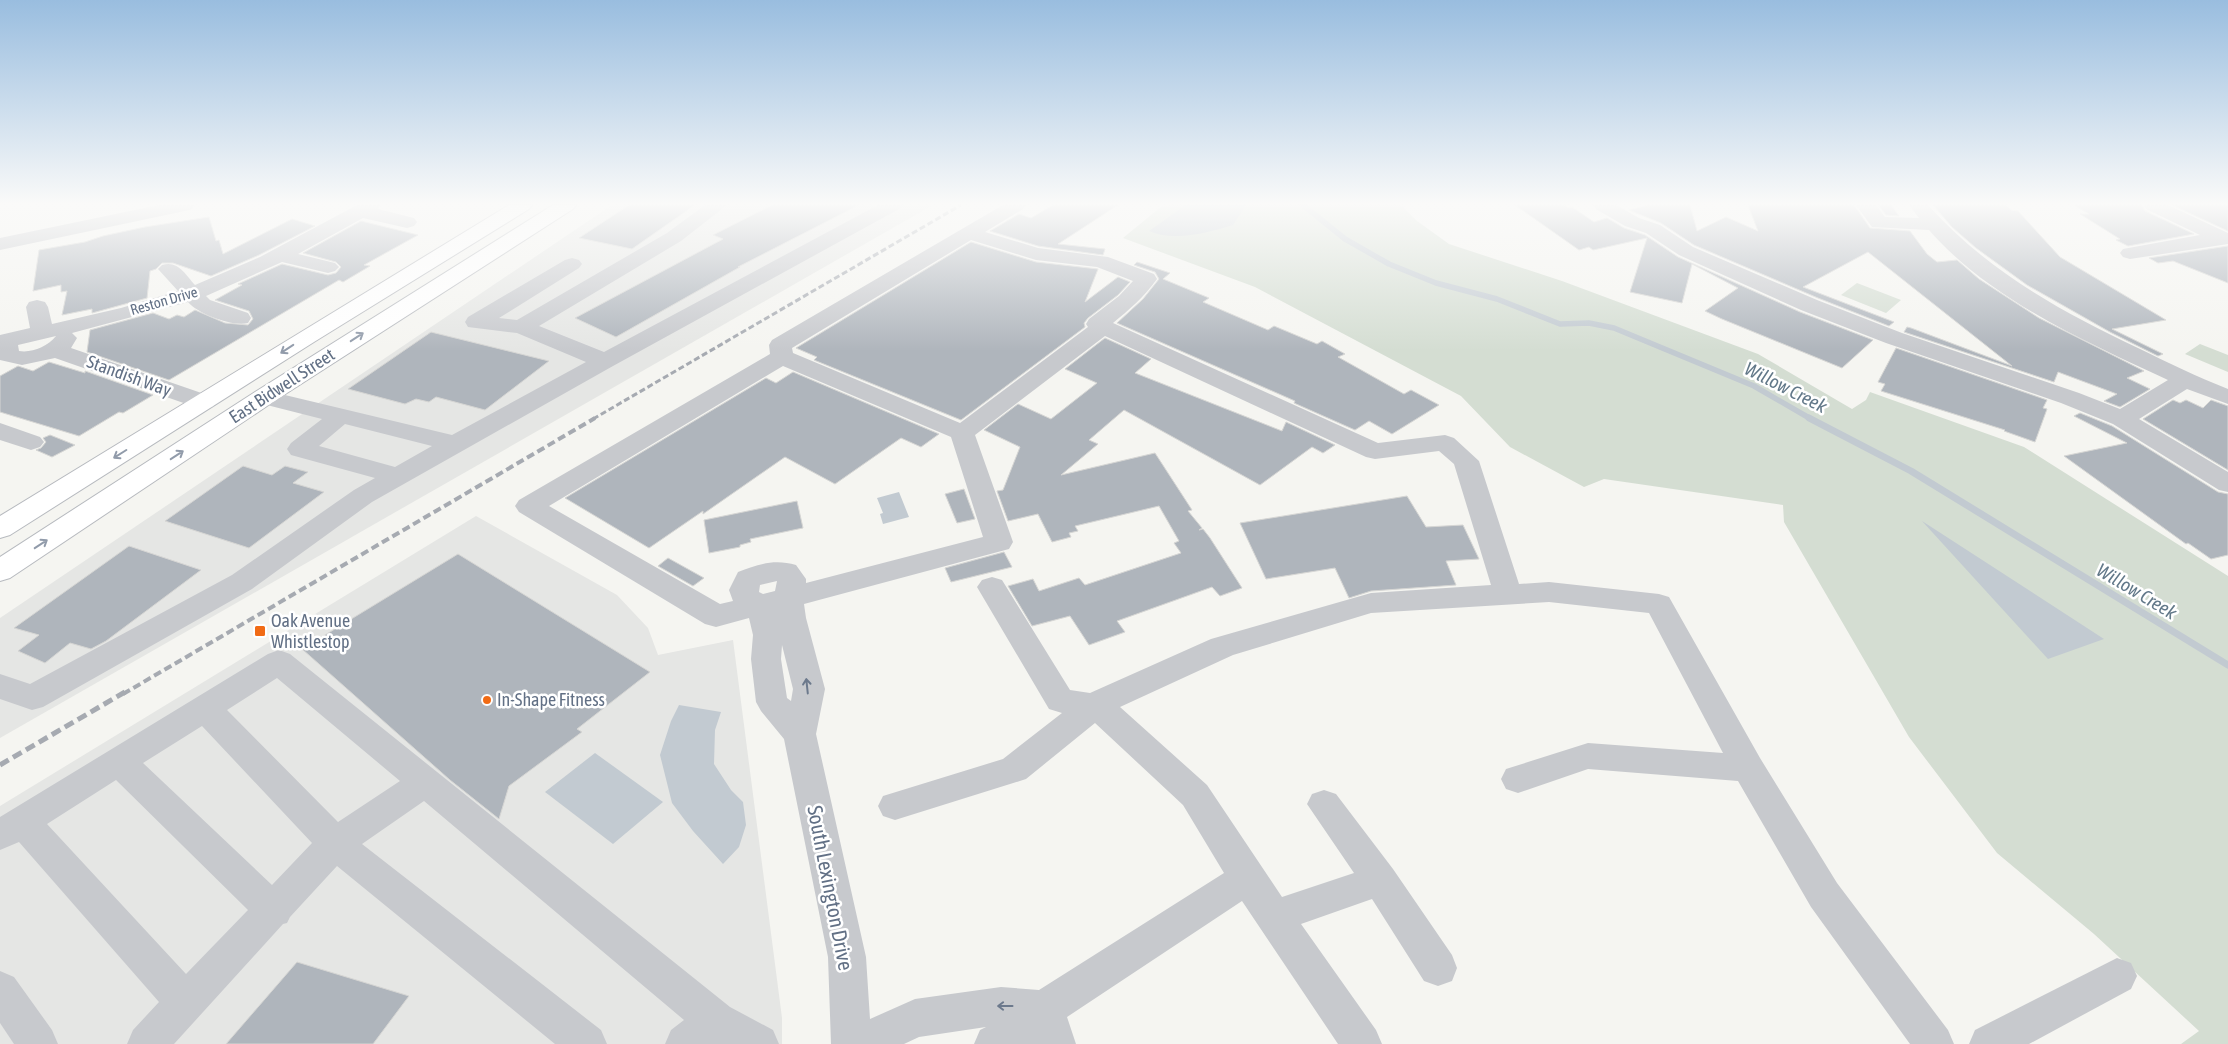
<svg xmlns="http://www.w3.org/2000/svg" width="2228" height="1044" viewBox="0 0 2228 1044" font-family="'Asap Condensed',sans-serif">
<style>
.built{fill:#e5e6e4}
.green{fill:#d4ddd2}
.water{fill:#c2cad1}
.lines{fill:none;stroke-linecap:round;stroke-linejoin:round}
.stream-far1{stroke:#c2cad1;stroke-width:5.5}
.stream{stroke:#c2cad1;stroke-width:7}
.building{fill:#afb5bc;stroke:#d6d6d4}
.major-casing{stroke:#b7babf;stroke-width:2}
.minor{fill:#c7c9cd;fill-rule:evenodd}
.major{fill:#fff;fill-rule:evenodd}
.rail-far2{stroke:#a6aab1;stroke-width:3;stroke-dasharray:6 3;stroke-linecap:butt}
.rail-far1{stroke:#a6aab1;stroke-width:4;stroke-dasharray:8 4;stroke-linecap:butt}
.rail{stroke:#a6aab1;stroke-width:5;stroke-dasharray:10 5;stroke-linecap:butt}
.oneway{stroke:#919baa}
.oneway2{stroke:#6c798c}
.poi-dot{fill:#f16b15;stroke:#fff;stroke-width:2}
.labels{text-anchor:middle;stroke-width:5;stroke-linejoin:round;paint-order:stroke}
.far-street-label{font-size:15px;fill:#627085;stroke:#fff}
.street-label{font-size:18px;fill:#627085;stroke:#fff}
.poi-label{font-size:18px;fill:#627085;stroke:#fff;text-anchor:start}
.water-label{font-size:19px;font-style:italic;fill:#627889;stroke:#fff}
.near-street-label{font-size:21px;fill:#627085;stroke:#fff}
</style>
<rect width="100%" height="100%" fill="#f5f5f1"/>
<!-- built -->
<g class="built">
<path d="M 612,205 L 933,205 L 0,738 L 0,618 Z"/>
<path d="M 476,516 L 617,595 L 648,628 L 658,655 L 733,640 L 782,1018 L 782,1044 L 0,1044 L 0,806 Z"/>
</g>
<!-- green -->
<g class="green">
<path d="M 1170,205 L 1401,205 L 1417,221 L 1449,244 L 1562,281 L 1758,354 L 1852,409 L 1866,400 L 1870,392 L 2024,447 L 2228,576 L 2228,1044 L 2181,1044 L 2199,1031 L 2094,934 L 1997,853 L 1909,737 L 1784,522 L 1783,505 L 1604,479 L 1584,487 L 1510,447 L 1461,396 L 1255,287 L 1123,238 L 1162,206 Z"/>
<path d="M 1857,283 L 1901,300 L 1886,313 L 1841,295 Z"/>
<path d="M 2200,344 L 2228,355 L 2228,372 L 2185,354 Z"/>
</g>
<!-- water -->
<g class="water">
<path d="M 1184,205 L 1246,205 L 1233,225 C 1207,233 1174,242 1149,231 L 1183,207 Z"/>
<path d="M 899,492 L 909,517 L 883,524 L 880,514 L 883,513 L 877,498 Z"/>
<path d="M 1922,521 L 2104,639 L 2048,659 Z"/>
<path d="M 679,705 L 721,712 L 715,730 L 714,764 L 731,790 L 743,802 L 746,825 L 739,847 L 723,864 L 693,831 L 672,803 L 660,755 L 671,721 Z"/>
<path d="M 595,753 L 663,802 L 613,844 L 545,792 Z"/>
</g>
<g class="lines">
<!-- stream-far1 -->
<path class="stream-far1" d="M 1303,205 L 1345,239 L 1389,264 L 1436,283 L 1497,299 L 1560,324 L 1589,323 L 1614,328 L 1754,386 L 1811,419"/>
<!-- stream -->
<path class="stream" d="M 1809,418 L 1911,471 L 2228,665"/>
</g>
<!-- building -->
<g class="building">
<path d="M 629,205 L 695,205 L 632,249 L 579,238 Z"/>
<path d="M 772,205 L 859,205 L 738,267 L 740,267 L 616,337 L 575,318 L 723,239 L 713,235 Z"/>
<path d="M 1053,205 L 1118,205 L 1058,244 L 1105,249 L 1103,255 L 1038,246 L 990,231 L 1019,214 L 1031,218 Z"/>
<path d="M 1515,205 L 1564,205 L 1569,208 L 1572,207 L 1594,222 L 1607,218 L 1624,228 L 1645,235 L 1678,257 L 1800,312 L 1873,340 L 1842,368 L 1722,319 L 1705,311 L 1738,288 L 1692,264 L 1682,303 L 1630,292 L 1647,238 L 1593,250 L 1589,247 L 1579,250 Z"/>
<path d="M 1648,205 L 1690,205 L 1697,231 L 1726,217 L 1758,231 L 1748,205 L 1854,205 L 1870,228 L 1910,231 L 1927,254 L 1937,262 L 1957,260 L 1979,279 L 2039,318 L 2144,371 L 2127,378 L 2150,389 L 2120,407 L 2104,401 L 2117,394 L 2058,372 L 2054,382 L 1904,332 L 1907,327 L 1911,328 L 2012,366 L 1868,252 L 1803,287 L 1894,322 L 1889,326 L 1818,298 L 1694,245 L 1661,223 L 1629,210 Z"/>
<path d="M 1878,205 L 1891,205 L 1899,216 L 1886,215 Z"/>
<path d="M 1933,205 L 2006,205 L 2011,210 L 2018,211 L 2060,257 L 2166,320 L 2112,329 L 2163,354 L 2158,356 L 2110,332 L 2027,285 L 1976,248 L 1952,227 Z"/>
<path d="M 2074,205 L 2142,205 L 2145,211 L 2194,234 L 2128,246 L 2116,240 L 2120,239 L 2080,214 L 2089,214 Z"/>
<path d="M 2172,205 L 2228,205 L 2228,231 Z"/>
<path d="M 209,217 L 216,241 L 219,240 L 223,254 L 292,219 L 315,226 L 259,255 L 211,276 L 173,263 L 162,263 L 156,269 L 150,271 L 147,298 L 92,313 L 92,309 L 62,315 L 67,291 L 61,292 L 61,285 L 33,291 L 39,250 L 85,242 L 103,236 L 145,227 Z"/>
<path d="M 361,221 L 418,235 L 364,265 L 370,266 L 343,282 L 339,280 L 169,380 L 87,352 L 90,330 L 153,313 L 169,319 L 177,315 L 184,317 L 195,310 L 225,323 L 248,325 L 253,319 L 249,311 L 215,300 L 242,285 L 238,284 L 282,264 L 328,275 L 336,273 L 341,267 L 336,262 L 303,253 Z"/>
<path d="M 971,242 L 1036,262 L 1098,269 L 1085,302 L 1118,277 L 1130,282 L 1118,295 L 1088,318 L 1084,323 L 1085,327 L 961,420 L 814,360 L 817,357 L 796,348 Z"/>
<path d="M 2228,246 L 2228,283 L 2173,261 L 2158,263 L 2149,258 Z"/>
<path d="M 1137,262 L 1170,273 L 1163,279 L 1209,298 L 1203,302 L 1268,330 L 1274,326 L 1317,344 L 1322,341 L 1345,354 L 1338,357 L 1404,394 L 1411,390 L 1439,405 L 1392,434 L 1369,421 L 1355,430 L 1294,403 L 1295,401 L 1117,323 L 1143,299 L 1159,279 L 1155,272 L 1134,265 Z"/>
<path d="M 431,332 L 549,361 L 485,410 L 436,397 L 429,402 L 416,399 L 405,404 L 348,389 Z"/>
<path d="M 1105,338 L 1151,359 L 1135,373 L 1282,431 L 1286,422 L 1335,445 L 1323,453 L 1312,447 L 1260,485 L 1124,410 L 1089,440 L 1098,444 L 1061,475 L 1155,453 L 1192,510 L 1188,511 L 1202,528 L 1199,530 L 1203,529 L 1210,538 L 1242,588 L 1220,596 L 1212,587 L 1117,621 L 1125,632 L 1089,645 L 1070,616 L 1032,626 L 1008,586 L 1033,579 L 1039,591 L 1079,578 L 1085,585 L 1181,553 L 1174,543 L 1179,541 L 1159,506 L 1075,526 L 1078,531 L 1069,533 L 1071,537 L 1052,542 L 1038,514 L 1008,521 L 997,491 L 1003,490 L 1020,447 L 984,430 L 1018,404 L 1051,419 L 1097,383 L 1065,369 Z"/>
<path d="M 1896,348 L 2047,400 L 2043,408 L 2047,409 L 2035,442 L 2004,431 L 2005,430 L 1881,391 L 1885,384 L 1878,382 Z"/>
<path d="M 49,362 L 85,373 L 85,371 L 153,395 L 123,413 L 119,412 L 79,436 L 0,412 L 0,376 L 18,366 L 33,371 Z"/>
<path d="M 793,372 L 939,434 L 921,447 L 901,438 L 835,484 L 785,457 L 703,514 L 703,511 L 649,548 L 565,498 L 766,378 L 776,383 Z"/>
<path d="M 2173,400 L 2180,403 L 2186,400 L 2203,408 L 2211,400 L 2228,406 L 2228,470 L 2143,419 Z"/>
<path d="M 2080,413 L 2112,426 L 2218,492 L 2228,494 L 2228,555 L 2211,559 L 2188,543 L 2186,544 L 2064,456 L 2127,443 L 2074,416 Z"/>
<path d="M 50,435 L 75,445 L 52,457 L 36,450 L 41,448 L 46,442 L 43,438 Z"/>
<path d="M 243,466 L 272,475 L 285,466 L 308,472 L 293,483 L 324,492 L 249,548 L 165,521 Z"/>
<path d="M 964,489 L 975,519 L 957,523 L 945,494 Z"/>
<path d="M 1407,496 L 1426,527 L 1463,525 L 1479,559 L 1446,561 L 1456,585 L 1371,591 L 1349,598 L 1335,568 L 1266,579 L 1240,523 Z"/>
<path d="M 797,501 L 803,528 L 750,539 L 751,542 L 740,545 L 740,547 L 709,553 L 704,520 Z"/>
<path d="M 129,546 L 201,570 L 106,641 L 91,649 L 70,643 L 45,663 L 18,651 L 39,635 L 14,628 Z"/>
<path d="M 1004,552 L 1012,567 L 951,582 L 945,568 Z"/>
<path d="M 458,554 L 650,672 L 577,729 L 582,732 L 509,786 L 499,819 L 450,780 L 302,649 Z"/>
<path d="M 668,558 L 704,578 L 693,586 L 658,566 Z"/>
<path d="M 297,962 L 409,996 L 373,1044 L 226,1044 Z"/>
</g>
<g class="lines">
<!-- major casing -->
<g class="major-casing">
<g id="major">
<path d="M 509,205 L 532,205 L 529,209 L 314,342 L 10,535 L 0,538 L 0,516 Z"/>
<path d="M 553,205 L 576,205 L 573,209 L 273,402 L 10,578 L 0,581 L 0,557 L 255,392 Z"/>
</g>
</g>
<!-- minor -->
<g class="minor">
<path d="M 159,205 L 195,205 L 192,209 L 185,211 L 0,250 L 0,238 Z"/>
<path d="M 357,205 L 380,205 L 378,209 L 414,218 L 417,222 L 414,226 L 407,228 L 363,218 L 298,254 L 335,263 L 339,267 L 335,271 L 328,273 L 282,262 L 206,296 L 210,300 L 248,313 L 251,318 L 248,323 C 233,327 198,314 188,302 L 72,333 L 77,338 L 71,348 L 213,397 L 216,402 L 213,407 L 204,409 L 195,407 L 55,358 L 22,365 L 0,360 L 0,335 L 30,328 L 26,307 L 29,302 L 37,300 L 45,302 L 48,307 L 52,324 L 121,308 L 178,291 L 158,269 L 162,265 C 178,260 185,274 195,285 L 260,257 ZM 56,336 C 47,347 32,353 19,351 L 18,345 Z"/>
<path d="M 705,205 L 727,205 L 681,241 L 539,326 L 604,352 L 878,205 L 902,205 L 899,209 L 613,366 L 372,502 L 252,589 L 43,707 L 32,710 L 0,699 L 0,674 L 30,684 L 232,575 L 354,490 L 375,478 L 291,455 L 287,449 L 291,443 L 322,419 L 255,402 L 252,397 L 255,392 L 264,390 L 452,435 L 586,362 L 517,333 L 468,327 L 465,322 L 468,317 L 565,260 L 572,258 L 579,260 L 582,264 L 579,268 L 499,318 L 517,320 L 667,233 ZM 345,424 L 432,446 L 395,467 L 319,446 Z"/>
<path d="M 1003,205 L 1026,205 L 1023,209 L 985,232 L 1038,248 L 1108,257 L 1154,274 L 1157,279 C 1144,297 1129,310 1113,323 L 1378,443 L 1445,435 L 1454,438 L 1479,461 L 1519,584 L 1549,582 L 1659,594 L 1669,597 L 1760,758 L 1837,883 L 1948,1030 L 1954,1044 L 1910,1044 L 1811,907 L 1738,781 L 1588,769 L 1518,793 L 1506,789 L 1501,779 L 1506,769 L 1588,743 L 1723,753 L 1649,613 L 1549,602 L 1371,613 L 1233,655 L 1120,707 L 1207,785 L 1282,897 L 1354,873 L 1307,804 L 1312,794 L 1324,790 L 1336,794 L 1393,869 L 1452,955 L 1457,968 L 1452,981 L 1438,986 L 1424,981 L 1372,899 L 1301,924 L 1376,1030 L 1382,1044 L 1338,1044 L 1242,901 L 1067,1017 L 1076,1044 L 974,1044 L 980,1030 L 986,1027 L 919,1037 L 904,1044 L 831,1044 L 828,957 L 784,739 L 761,711 L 756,702 L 751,659 L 753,635 L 749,618 L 716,627 L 705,624 L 519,512 L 515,506 L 519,500 L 770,354 L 769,345 L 772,340 ZM 971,240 L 1036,260 L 1097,267 L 1133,281 L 1119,296 L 1089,319 L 1086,324 L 1088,327 L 960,423 L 793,353 L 792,348 ZM 1105,336 L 1366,457 L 1375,459 L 1439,451 L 1454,464 L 1491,585 L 1371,593 L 1211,639 L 1090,693 L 1070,690 L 1002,580 L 992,577 L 982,580 L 977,587 L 1049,709 L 1062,713 L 1003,759 L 883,796 L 878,806 L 883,816 L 895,820 L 1026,779 L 1095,723 L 1183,805 L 1224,873 L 1039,990 L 1001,987 L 915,999 L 870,1019 L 866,957 L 816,734 L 825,689 L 806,618 L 804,604 L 1009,549 L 1013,542 L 975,435 ZM 783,366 L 951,437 L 983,537 L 806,583 L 806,579 L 796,565 C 775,559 758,564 738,572 L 729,590 L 733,601 L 720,604 L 549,506 ZM 777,581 L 775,591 L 763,594 L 759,592 L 760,585 ZM 782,645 L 793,689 L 791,701 L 787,698 L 781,659 Z"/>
<path d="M 1593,205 L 1616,205 L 1639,218 L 1660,225 L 1693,247 L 1817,300 L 1902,333 L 2079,393 L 2120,409 L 2168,380 C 2086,342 1989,299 1929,230 L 1872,227 L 1856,205 L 1876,205 L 1885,217 L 1919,218 L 1909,205 L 1928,205 C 1986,270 2060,311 2138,348 C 2167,362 2197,377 2228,389 L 2228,404 L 2187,389 L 2139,419 L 2228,472 L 2228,492 L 2219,490 L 2113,424 L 2061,403 L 1886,343 L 1801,310 L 1679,255 L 1646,233 L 1625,226 L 1596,209 Z"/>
<path d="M 2144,205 L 2168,205 L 2228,233 L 2228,244 L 2130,259 L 2123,257 L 2120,253 L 2123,249 L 2200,235 L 2146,209 Z"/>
<path d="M 0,423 L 40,437 L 44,442 L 40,447 L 31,450 L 0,440 Z"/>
<path d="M 279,650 L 290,654 L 730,1007 L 773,1030 L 779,1044 L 665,1044 L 671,1030 L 684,1020 L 424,801 L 362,844 L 601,1030 L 607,1044 L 555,1044 L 337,866 L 290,917 L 287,923 L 283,924 L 174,1044 L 127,1044 L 133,1030 L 159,1002 L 19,842 L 0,850 L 0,817 L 268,654 ZM 277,678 L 400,781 L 338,822 L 227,710 ZM 202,726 L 312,843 L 272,885 L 143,763 ZM 116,780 L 248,910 L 186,974 L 47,824 Z"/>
<path d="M 2117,958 L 2131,963 L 2137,976 L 2131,989 L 2029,1044 L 1969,1044 L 1975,1030 Z"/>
<path d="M 0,971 L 14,977 L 52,1030 L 58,1044 L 14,1044 L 0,1023 Z"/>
</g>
<!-- major -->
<use href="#major" class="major"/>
<!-- rail-far2 -->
<path class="rail-far2" d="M 593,419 L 961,205"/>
<!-- rail-far1 -->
<path class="rail-far1" d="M 123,694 L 595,418"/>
<!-- rail -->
<path class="rail" d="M 0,765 L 125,692"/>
</g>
<!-- one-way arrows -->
<defs><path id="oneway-shaft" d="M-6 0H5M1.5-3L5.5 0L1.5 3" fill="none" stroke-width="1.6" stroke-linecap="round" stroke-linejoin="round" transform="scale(1.25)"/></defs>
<g class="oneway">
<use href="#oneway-shaft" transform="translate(357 337) rotate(-33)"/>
<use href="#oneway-shaft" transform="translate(287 349) rotate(147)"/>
<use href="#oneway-shaft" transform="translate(120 454) rotate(148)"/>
<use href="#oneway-shaft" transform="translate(177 455) rotate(-33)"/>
<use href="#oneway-shaft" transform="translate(41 544) rotate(-33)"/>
</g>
<g class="oneway2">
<use href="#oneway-shaft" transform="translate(807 686) rotate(-96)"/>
<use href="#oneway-shaft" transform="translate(1005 1006) rotate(-180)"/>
</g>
<!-- sky -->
<linearGradient id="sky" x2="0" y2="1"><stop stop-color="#99bddf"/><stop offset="0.58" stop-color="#fafaf9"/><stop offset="1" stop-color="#fafaf9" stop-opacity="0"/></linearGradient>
<rect width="2228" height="351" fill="url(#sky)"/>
<!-- markers -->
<g class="poi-dot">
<rect x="254" y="625" width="12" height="12" rx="2.5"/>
<circle cx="487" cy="700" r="5"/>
</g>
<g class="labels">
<!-- far-street labels -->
<g class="far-street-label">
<text transform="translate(164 301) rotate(-16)" y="5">Reston Drive</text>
</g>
<!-- street labels -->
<g class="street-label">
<text transform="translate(129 376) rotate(20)" y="6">Standish Way</text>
<text transform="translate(282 386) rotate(-33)" y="6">East Bidwell Street</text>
</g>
<!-- poi labels -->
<g class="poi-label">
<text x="271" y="627">Oak Avenue<tspan x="271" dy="21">Whistlestop</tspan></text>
<text x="497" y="706">In-Shape Fitness</text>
</g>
<!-- water labels -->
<g class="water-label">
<text transform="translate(1786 387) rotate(27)" y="7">Willow Creek</text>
<text transform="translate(2137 591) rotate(31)" y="7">Willow Creek</text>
</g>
<!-- near-street labels -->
<g class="near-street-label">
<text transform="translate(830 888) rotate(79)" y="7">South Lexington Drive</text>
</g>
</g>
</svg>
